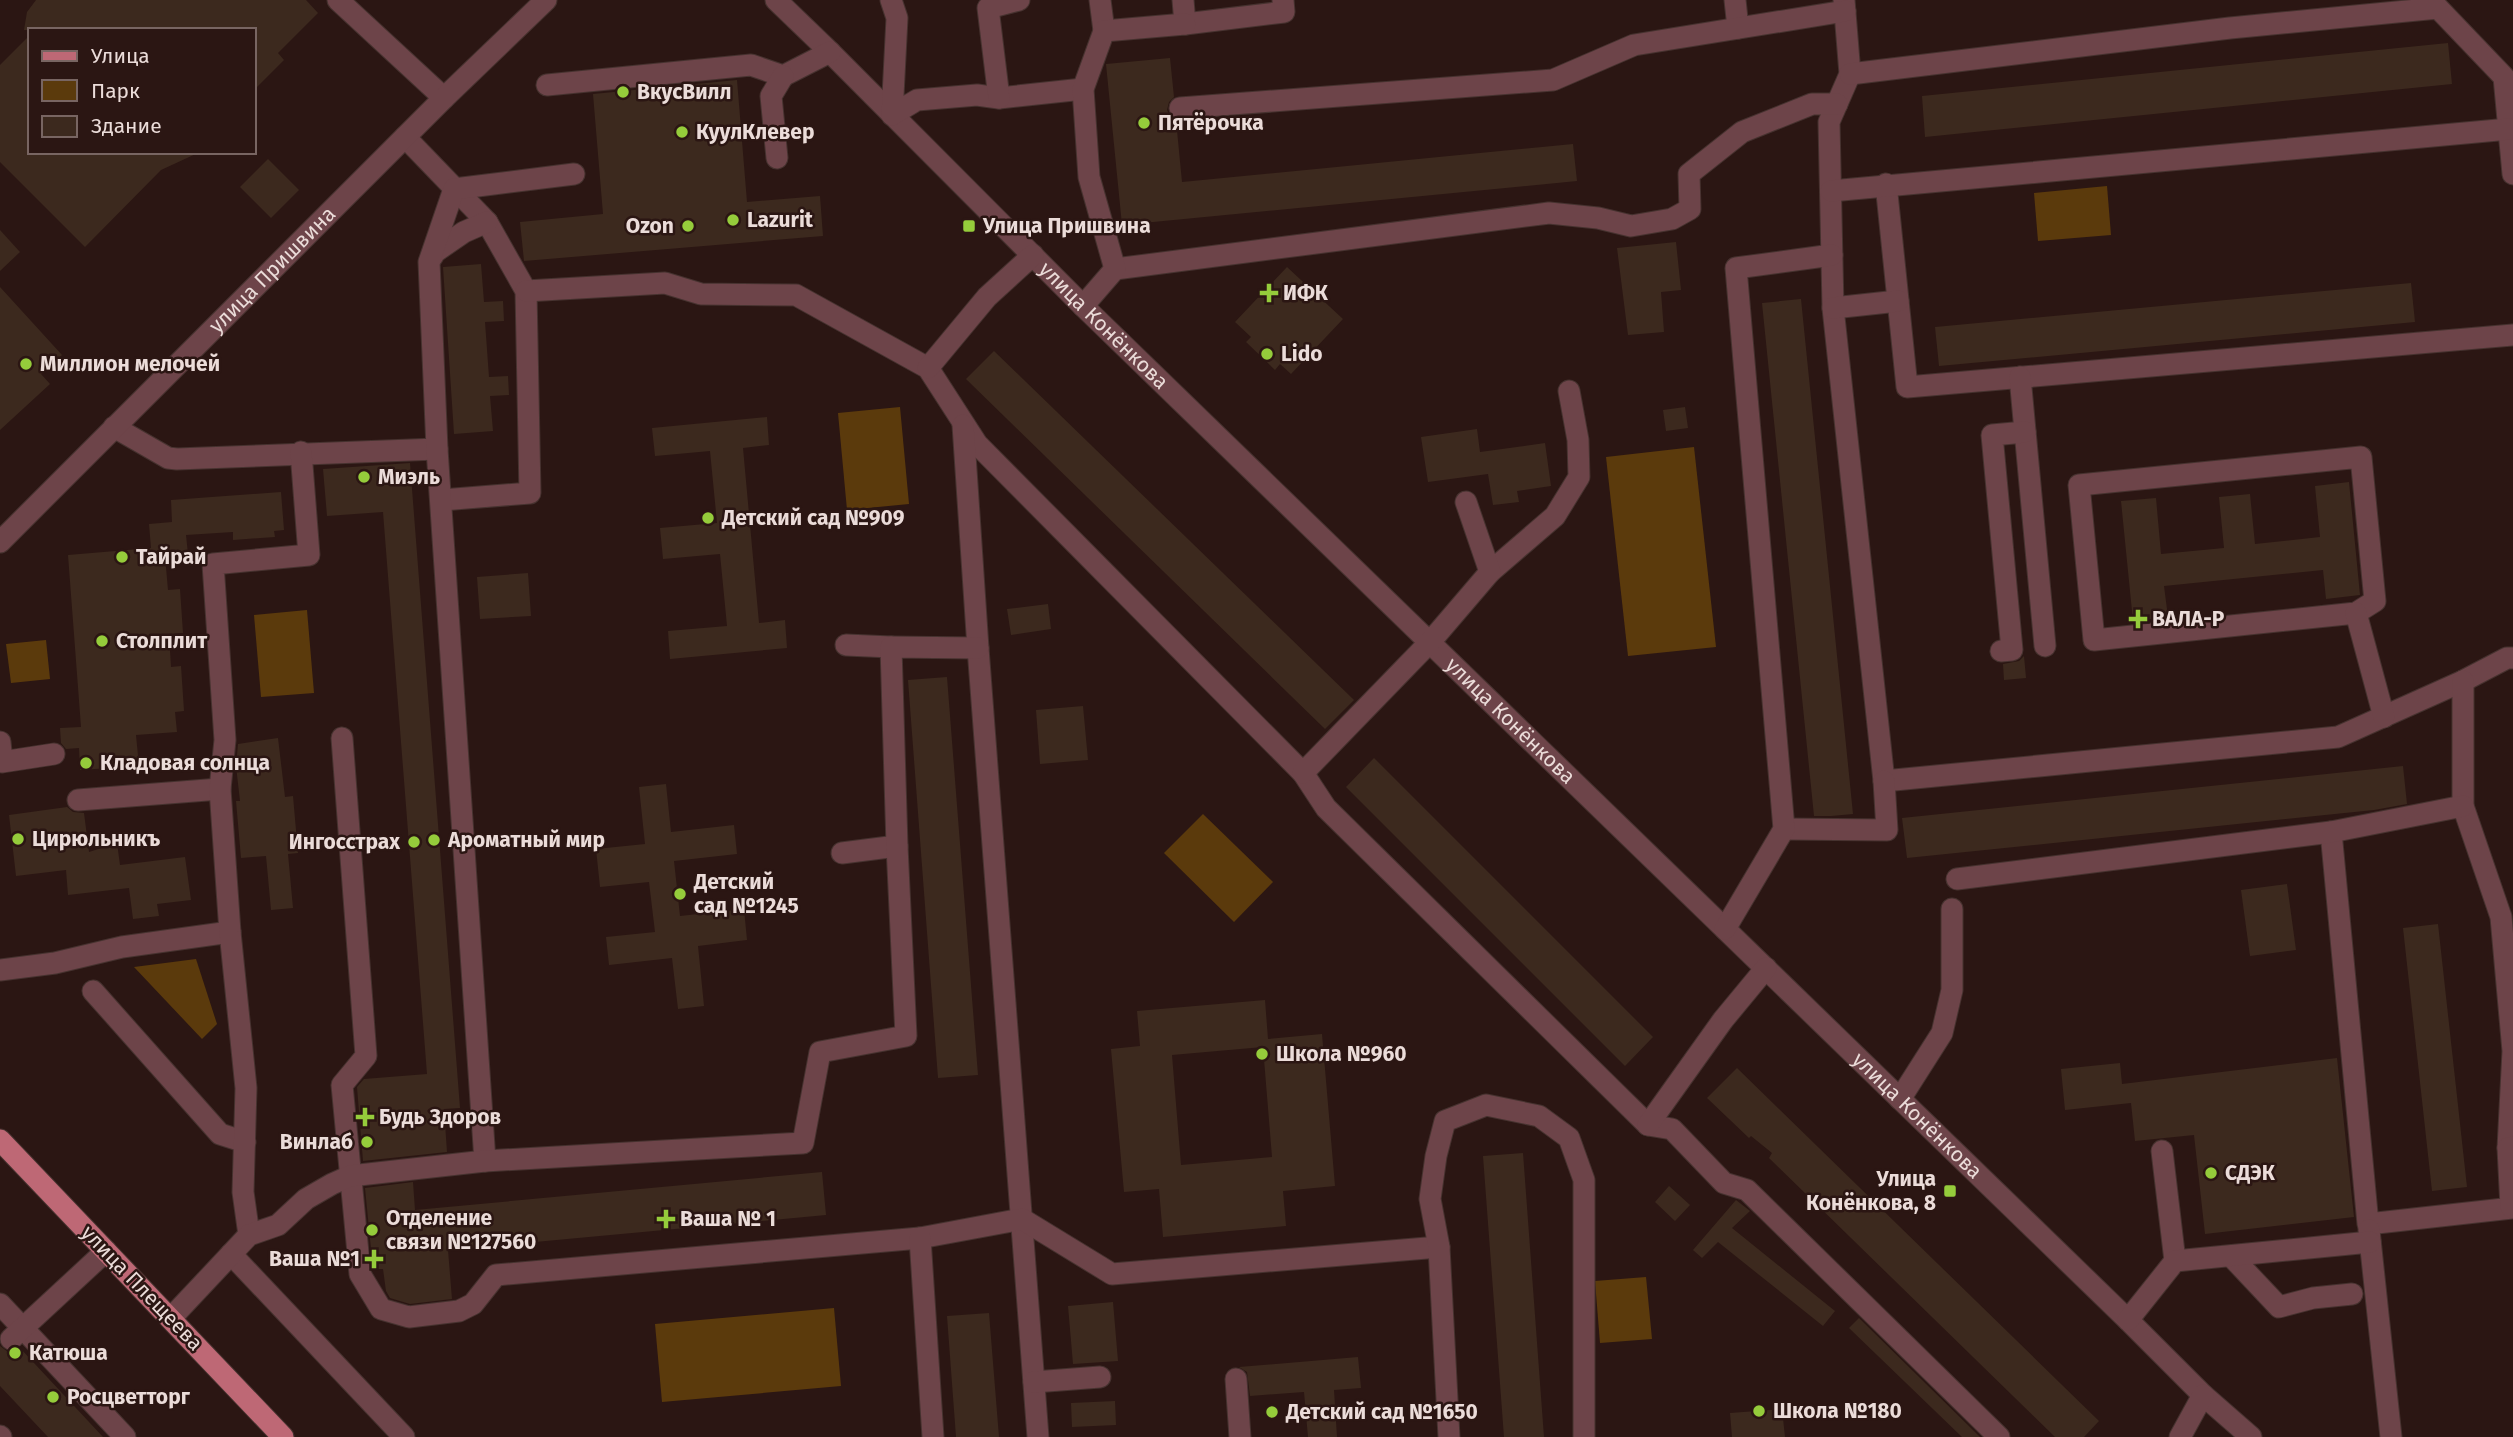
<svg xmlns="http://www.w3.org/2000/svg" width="2513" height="1437" viewBox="0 0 2513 1437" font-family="'Fira Sans',sans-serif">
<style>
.green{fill:#5b3a0c}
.building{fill:#3c291e;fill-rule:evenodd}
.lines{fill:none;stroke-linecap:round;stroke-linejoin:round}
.minor-casing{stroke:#46322f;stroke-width:23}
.major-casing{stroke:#46322f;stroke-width:23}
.minor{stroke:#6d4449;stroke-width:21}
.major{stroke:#be6875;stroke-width:21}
.poi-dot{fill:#95cc3b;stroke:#2b1613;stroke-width:2.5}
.labels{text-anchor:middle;stroke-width:5;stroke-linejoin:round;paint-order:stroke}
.poi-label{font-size:21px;font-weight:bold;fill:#ebdcd9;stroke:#2b1613;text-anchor:start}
.street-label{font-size:21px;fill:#ebdcd9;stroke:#2b1613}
</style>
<rect width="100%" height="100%" fill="#2b1613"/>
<!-- green -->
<g class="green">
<path d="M 2107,186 L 2111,235 L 2038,241 L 2034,193 Z"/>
<path d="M 900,407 L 909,504 L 847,510 L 838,413 Z"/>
<path d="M 1694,447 L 1716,647 L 1628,656 L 1606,457 Z"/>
<path d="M 307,610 L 314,693 L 261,697 L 254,615 Z"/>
<path d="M 46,640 L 50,679 L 11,683 L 6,644 Z"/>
<path d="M 1203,814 L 1273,882 L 1234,922 L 1164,853 Z"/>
<path d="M 196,959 L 217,1024 L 202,1039 L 134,967 Z"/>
<path d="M 1646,1277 L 1652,1339 L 1600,1343 L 1595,1281 Z"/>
<path d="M 834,1308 L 841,1386 L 662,1402 L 655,1324 Z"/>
</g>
<!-- building -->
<g class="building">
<path d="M 36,0 L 306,0 L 318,13 L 278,53 L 284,60 L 254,90 L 254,30 L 24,30 L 27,12 Z"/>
<path d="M 30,35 L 30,152 L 200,152 L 161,170 L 85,247 L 0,162 L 0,65 Z"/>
<path d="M 2448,43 L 2452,84 L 1925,137 L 1922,96 Z"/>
<path d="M 1170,58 L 1174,97 L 1169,102 L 1167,110 L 1170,116 L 1176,120 L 1182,182 L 1573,144 L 1577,181 L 1122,225 L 1106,64 Z"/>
<path d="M 737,80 L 747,202 L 820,196 L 823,236 L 524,261 L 520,222 L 603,214 L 593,94 Z"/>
<path d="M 268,159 L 299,190 L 271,218 L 240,187 Z"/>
<path d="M 0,230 L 20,252 L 0,271 Z"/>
<path d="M 1676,242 L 1681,290 L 1661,292 L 1664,332 L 1628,335 L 1617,248 Z"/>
<path d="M 481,264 L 484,302 L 503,301 L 504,321 L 485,322 L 489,377 L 508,376 L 509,395 L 490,396 L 493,431 L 454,434 L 443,267 Z"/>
<path d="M 1287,267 L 1343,319 L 1291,374 L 1280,364 L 1275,370 L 1246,342 L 1251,337 L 1235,322 Z"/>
<path d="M 2411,283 L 2415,322 L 1939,366 L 1935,327 Z"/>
<path d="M 0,287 L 62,355 L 41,374 L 50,384 L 0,430 Z"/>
<path d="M 1801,299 L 1853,814 L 1831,816 L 1814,816 L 1762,303 Z"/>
<path d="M 994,351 L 1354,700 L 1325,729 L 966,379 Z"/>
<path d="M 1685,407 L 1688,428 L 1666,431 L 1663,410 Z"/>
<path d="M 767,417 L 769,445 L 743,448 L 759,623 L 785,620 L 787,648 L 670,659 L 668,631 L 727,626 L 720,554 L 663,559 L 660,528 L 717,523 L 710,451 L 655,456 L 652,428 Z"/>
<path d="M 1477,429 L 1480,452 L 1545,443 L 1551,486 L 1517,491 L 1519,502 L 1493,505 L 1488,474 L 1428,482 L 1421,437 Z"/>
<path d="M 410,463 L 460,1108 L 444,1109 L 447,1152 L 363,1161 L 357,1087 L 364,1079 L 427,1074 L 383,512 L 327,516 L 323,469 Z"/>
<path d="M 2349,482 L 2360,595 L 2326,599 L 2323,570 L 2164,586 L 2168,617 L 2133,621 L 2121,501 L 2156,498 L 2161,554 L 2224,548 L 2219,497 L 2250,494 L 2255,544 L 2320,537 L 2315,486 Z"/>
<path d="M 281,492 L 284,530 L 274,531 L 275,537 L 233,540 L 233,532 L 186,535 L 188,554 L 165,556 L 168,590 L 180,589 L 183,633 L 169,634 L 171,667 L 181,666 L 184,711 L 175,712 L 177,732 L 136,735 L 139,766 L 80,770 L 79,748 L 66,749 L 61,743 L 60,728 L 81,727 L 68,555 L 151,548 L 149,524 L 172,522 L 171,500 Z"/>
<path d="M 528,573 L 531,616 L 480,619 L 477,577 Z"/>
<path d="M 1048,604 L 1051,629 L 1011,635 L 1007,609 Z"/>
<path d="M 2024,656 L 2026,678 L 2004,680 L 2003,664 L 2019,661 Z"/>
<path d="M 947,677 L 978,1075 L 938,1078 L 908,680 Z"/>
<path d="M 1083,706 L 1088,760 L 1040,764 L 1036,710 Z"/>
<path d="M 278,738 L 285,797 L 293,796 L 298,853 L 288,854 L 293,908 L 271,910 L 266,856 L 241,858 L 236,801 L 240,801 L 236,766 L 238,744 Z"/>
<path d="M 1374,758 L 1653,1037 L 1625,1066 L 1346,787 Z"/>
<path d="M 2403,766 L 2407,804 L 2374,810 L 1907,858 L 1902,818 Z"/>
<path d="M 666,784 L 671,832 L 734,825 L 737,854 L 674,861 L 680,916 L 744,909 L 747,940 L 698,946 L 704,1006 L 678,1009 L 672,958 L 609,965 L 606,937 L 655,932 L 649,882 L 600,887 L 596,849 L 645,844 L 639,787 Z"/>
<path d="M 67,807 L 73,812 L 84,813 L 89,852 L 117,843 L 120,865 L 185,857 L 191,900 L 157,904 L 159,916 L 133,919 L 129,888 L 68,895 L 66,870 L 16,876 L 9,815 Z"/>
<path d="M 2287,884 L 2296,950 L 2250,956 L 2241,890 Z"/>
<path d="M 2438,924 L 2467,1187 L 2432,1191 L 2403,928 Z"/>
<path d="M 1265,1000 L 1268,1039 L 1322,1034 L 1335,1186 L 1283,1191 L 1286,1226 L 1163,1237 L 1159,1189 L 1124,1192 L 1111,1049 L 1140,1046 L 1137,1011 ZM 1263,1047 L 1272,1157 L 1181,1165 L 1172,1055 Z"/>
<path d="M 2337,1058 L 2354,1217 L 2205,1234 L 2194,1135 L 2135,1141 L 2131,1103 L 2065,1110 L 2061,1069 L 2120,1063 L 2122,1084 Z"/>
<path d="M 1737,1068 L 2099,1421 L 2084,1437 L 2055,1437 L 1769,1158 L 1772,1153 L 1751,1136 L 1749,1138 L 1707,1098 Z"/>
<path d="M 1523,1153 L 1544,1437 L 1504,1437 L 1483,1156 Z"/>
<path d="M 822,1172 L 826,1215 L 448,1250 L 452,1299 L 410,1304 L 390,1298 L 386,1291 L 383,1269 L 373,1269 L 365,1188 L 413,1182 L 415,1210 Z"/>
<path d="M 1669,1186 L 1690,1205 L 1675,1221 L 1655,1202 Z"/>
<path d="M 1736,1200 L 1750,1211 L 1732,1228 L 1835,1311 L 1823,1326 L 1718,1242 L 1702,1258 L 1693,1250 Z"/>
<path d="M 1113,1302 L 1118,1361 L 1073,1364 L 1068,1306 Z"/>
<path d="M 989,1313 L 999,1437 L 956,1437 L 947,1316 Z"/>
<path d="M 1859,1318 L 1980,1437 L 1962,1437 L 1849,1328 Z"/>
<path d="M 0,1346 L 8,1352 L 20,1348 L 103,1437 L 48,1437 L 0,1386 Z"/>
<path d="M 1358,1357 L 1361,1388 L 1334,1390 L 1337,1437 L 1308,1437 L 1304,1392 L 1250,1396 L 1247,1372 L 1239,1367 Z"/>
<path d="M 1115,1401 L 1116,1425 L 1072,1427 L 1071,1403 Z"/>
<path d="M 1782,1409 L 1785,1437 L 1732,1437 L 1730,1413 Z"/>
</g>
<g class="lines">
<!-- minor casing -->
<g class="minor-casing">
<g id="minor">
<path d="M 338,0 L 444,98"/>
<path id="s1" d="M 776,0 L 830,52 L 1083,306 L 2128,1320 L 2203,1395 L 2251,1437"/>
<path d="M 891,0 L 897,18 L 892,115 L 917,100 L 977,95 L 999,98 L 1083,89"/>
<path d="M 1100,0 L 1104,31"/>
<path d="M 1183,0 L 1185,24 L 1284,12 L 1283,0"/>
<path d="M 1735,0 L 1738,28"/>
<path d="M 1844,0 L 1850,74 L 1829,122 L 1833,308 L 1884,781 L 2338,737 L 2463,681 L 2507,658 L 2513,658"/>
<path d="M 1850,74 L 2230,28 L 2438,8 L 2504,77 L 2513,174"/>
<path d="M 547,85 L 751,65 L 783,76 L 830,52"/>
<path d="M 999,98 L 988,8 L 1019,0"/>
<path d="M 1180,108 L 1553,80 L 1634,45 L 1845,11"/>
<path d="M 405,137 L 487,222 L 526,291 L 530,493 L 442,500"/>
<path d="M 777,158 L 771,96 L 783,76"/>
<path d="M 1886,184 L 1907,387 L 2513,335"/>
<path d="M 1831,191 L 2509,129"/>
<path d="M 432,257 L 435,252 L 464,232 L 487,222"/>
<path d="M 1115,269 L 1549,213 L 1598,218 L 1631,226 L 1672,219 L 1690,209 L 1689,174 L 1742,132 L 1812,104 L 1837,104"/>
<path d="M 526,291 L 665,283 L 701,294 L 796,295 L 928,368 L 977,444 L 1303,773 L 1326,808 L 1648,1125 L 1672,1129 L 1724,1183 L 1747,1190 L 1999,1437"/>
<path d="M 1083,306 L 1115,269 L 1089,177 L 1083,89 L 1104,31 L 1185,24"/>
<path d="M 1833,308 L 1898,301"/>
<path d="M 928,368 L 987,297 L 1033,255"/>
<path d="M 2020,377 L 2045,646"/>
<path d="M 963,425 L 978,648 L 1038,1437"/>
<path d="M 114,427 L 168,458 L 177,459 L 437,449"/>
<path d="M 2361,457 L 2375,601 L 2356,613 L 2094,640 L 2079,485 Z"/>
<path id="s2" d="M 0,542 L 444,98 L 546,0"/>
<path d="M 1490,572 L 1555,516 L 1579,477 L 1578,440 L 1569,391"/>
<path d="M 2356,613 L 2384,717"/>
<path d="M 846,645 L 891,647"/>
<path d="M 2001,651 L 2012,650 L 1992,435 L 2025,432"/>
<path d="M 2463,681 L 2463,806 L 2501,917 L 2513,1051 L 2508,1148"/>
<path d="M 342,738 L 366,1056 L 342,1085 L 360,1274 L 381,1309 L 409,1317 L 459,1311 L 473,1304 L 496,1275 L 920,1238 L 1022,1219 L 1112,1274 L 1439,1247"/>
<path d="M 0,742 L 2,762 L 54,754"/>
<path d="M 1303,773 L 1431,641 L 1490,572 L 1466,502"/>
<path d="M 78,800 L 220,789"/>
<path d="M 1784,829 L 1887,830 L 1884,781"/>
<path d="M 2331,832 L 2368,1224 L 2513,1208"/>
<path d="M 842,853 L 897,846"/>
<path d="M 1957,879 L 2331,832 L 2463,806"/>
<path d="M 1725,929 L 1784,829 L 1736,268 L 1832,255"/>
<path d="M 0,970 L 55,963 L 122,947 L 230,932"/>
<path d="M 93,991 L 220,1134 L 245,1142"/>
<path d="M 1900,1099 L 1942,1033 L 1952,990 L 1952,909"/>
<path d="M 1648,1125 L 1723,1020 L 1766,968"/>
<path d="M 2162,1151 L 2175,1261"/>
<path d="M 485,1161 L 437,449 L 429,262 L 454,189 L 574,174"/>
<path d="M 2511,1207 L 2508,1148 L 2513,1147"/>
<path d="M 2369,1230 L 2391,1437"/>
<path d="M 249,1235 L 243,1192 L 246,1088 L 230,932 L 220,789 L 225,740 L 213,564 L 309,555 L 301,452"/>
<path d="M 920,1238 L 933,1437"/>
<path d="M 231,1254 L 404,1437"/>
<path d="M 2231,1256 L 2279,1307 L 2313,1298 L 2352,1294"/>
<path d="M 0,1304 L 125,1437"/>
<path d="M 171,1318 L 249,1235 L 278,1225 L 306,1199 L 332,1184 L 350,1176 L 485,1161 L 803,1143 L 820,1052 L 906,1036 L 897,846 L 891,647 L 978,648"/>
<path d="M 2128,1320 L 2175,1261 L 2370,1242"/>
<path d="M 11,1339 L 106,1251"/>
<path d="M 1236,1379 L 1240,1437"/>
<path d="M 1034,1382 L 1100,1377"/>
<path d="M 0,1436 L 1,1437"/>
<path d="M 1449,1437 L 1439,1247 L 1430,1199 L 1436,1156 L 1445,1121 L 1486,1105 L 1539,1116 L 1569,1138 L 1584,1180 L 1584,1437"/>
<path d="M 2180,1437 L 2203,1395"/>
</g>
</g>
<!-- major casing -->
<g class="major-casing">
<path id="major" d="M 0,1140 L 283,1437"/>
</g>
<!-- minor -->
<use href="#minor" class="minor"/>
<!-- major -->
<use href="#major" class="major"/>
</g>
<!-- markers -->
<g class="poi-dot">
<circle cx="623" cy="92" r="7"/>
<circle cx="1144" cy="123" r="7"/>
<circle cx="682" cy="132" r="7"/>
<circle cx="733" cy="220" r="7"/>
<circle cx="688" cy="226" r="7"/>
<rect x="962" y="219" width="14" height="14" rx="3.5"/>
<path d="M1265.5 282.5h7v7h7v7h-7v7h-7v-7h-7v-7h7z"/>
<circle cx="1267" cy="354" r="7"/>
<circle cx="26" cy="364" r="7"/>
<circle cx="364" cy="477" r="7"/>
<circle cx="708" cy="518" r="7"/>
<circle cx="122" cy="557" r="7"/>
<path d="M2134.5 608.5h7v7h7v7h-7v7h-7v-7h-7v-7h7z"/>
<circle cx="102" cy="641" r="7"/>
<circle cx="86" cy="763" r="7"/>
<circle cx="18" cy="839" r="7"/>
<circle cx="434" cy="840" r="7"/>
<circle cx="414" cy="842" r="7"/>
<circle cx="680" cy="894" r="7"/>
<circle cx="1262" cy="1054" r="7"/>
<path d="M361.5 1106.5h7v7h7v7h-7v7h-7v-7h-7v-7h7z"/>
<circle cx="367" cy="1142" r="7"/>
<circle cx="2211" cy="1173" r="7"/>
<rect x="1943" y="1184" width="14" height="14" rx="3.5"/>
<path d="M662.5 1208.5h7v7h7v7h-7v7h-7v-7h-7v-7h7z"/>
<circle cx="372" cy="1230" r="7"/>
<path d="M370.5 1248.5h7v7h7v7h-7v7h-7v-7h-7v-7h7z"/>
<circle cx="15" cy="1353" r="7"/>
<circle cx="53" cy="1397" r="7"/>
<circle cx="1759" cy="1411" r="7"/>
<circle cx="1272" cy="1412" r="7"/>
</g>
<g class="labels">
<!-- poi labels -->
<g class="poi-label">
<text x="637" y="99">ВкусВилл</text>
<text x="1158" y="130">Пятёрочка</text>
<text x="696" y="139">КуулКлевер</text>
<text x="747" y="227">Lazurit</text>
<text x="674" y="233" text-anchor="end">Ozon</text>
<text x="983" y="233">Улица Пришвина</text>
<text x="1283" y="300">ИФК</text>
<text x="1281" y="361">Lido</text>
<text x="40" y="371">Миллион мелочей</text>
<text x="378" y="484">Миэль</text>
<text x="722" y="525">Детский сад №909</text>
<text x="136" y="564">Тайрай</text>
<text x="2152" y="626">ВАЛА-Р</text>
<text x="116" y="648">Столплит</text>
<text x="100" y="770">Кладовая солнца</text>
<text x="32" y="846">Цирюльникъ</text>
<text x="448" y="847">Ароматный мир</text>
<text x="400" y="849" text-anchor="end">Ингосстрах</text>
<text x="694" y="889">Детский<tspan x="694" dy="24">сад №1245</tspan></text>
<text x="1276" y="1061">Школа №960</text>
<text x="379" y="1124">Будь Здоров</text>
<text x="353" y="1149" text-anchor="end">Винлаб</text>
<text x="2225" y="1180">СДЭК</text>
<text x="1936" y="1186" text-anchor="end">Улица<tspan x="1936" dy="24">Конёнкова, 8</tspan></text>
<text x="386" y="1225">Отделение<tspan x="386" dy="24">связи №127560</tspan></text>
<text x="680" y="1226">Ваша № 1</text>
<text x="360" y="1266" text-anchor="end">Ваша №1</text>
<text x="29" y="1360">Катюша</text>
<text x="67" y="1404">Росцветторг</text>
<text x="1773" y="1418">Школа №180</text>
<text x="1286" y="1419">Детский сад №1650</text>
</g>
<!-- street labels -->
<g class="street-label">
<text dy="7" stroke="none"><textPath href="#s2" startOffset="385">улица Пришвина</textPath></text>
<text dy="7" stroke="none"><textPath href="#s1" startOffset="462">улица Конёнкова</textPath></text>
<text dy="7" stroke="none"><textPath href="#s1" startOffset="1029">улица Конёнкова</textPath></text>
<text dy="7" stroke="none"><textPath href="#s1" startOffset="1596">улица Конёнкова</textPath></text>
<text transform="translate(142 1288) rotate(46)" y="7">улица Плещеева</text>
</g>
</g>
<!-- legend -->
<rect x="28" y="28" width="228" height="126" fill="#2b1613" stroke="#786562" stroke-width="2"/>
<rect x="42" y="51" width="35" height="10" fill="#be6875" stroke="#786562" stroke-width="2"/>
<text x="91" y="63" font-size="21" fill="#ebdcd9">Улица</text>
<rect x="42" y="80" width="35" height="21" fill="#5b3a0c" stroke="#786562" stroke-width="2"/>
<text x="91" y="98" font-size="21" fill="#ebdcd9">Парк</text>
<rect x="42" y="116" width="35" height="21" fill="#3c291e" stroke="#786562" stroke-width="2"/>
<text x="91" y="133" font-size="21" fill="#ebdcd9">Здание</text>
</svg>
